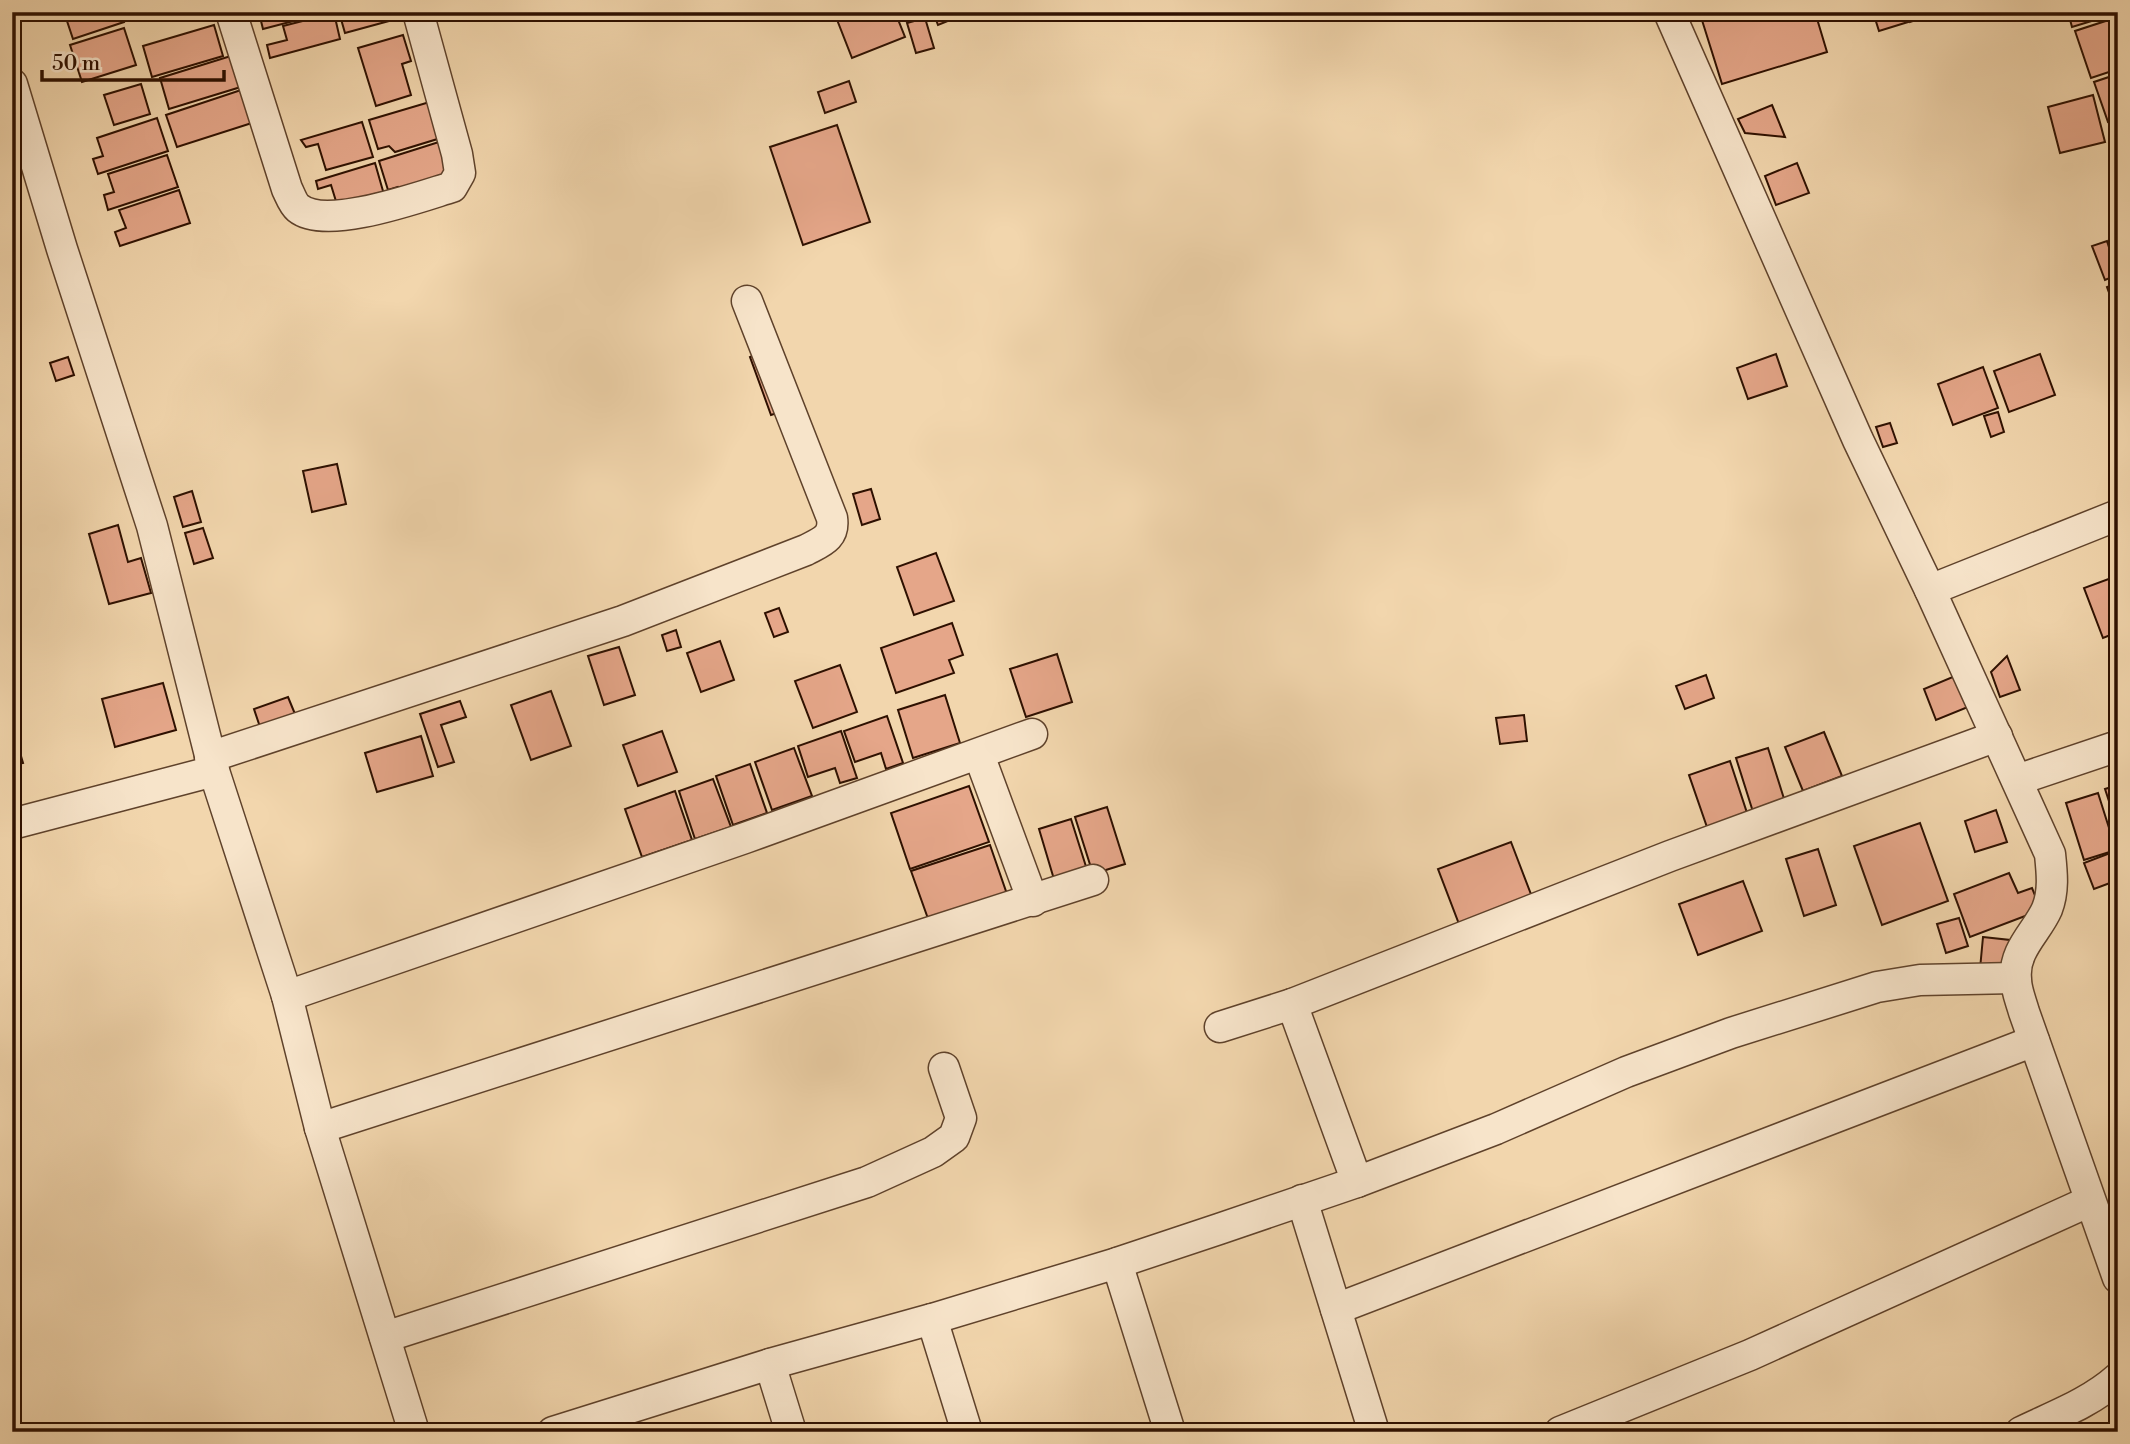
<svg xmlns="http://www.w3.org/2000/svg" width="2130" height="1444" viewBox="0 0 2130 1444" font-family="'Libre Bodoni',serif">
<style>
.building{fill:#e5a689;stroke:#2e1000;stroke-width:2}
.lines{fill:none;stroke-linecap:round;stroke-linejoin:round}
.minor-casing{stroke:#5f422b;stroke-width:33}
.minor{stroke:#f7e4ca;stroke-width:30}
</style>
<rect width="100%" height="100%" fill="#f2d6ad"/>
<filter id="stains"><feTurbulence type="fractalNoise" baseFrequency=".00286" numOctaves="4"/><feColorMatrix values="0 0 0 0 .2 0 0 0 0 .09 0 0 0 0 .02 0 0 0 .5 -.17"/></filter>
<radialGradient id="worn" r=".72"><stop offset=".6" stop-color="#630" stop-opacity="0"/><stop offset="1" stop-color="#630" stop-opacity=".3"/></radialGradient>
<!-- building -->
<g class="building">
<path d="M 64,12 L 121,12 L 124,22 L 73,39 Z"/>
<path d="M 278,12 L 328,12 L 263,29 L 260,17 Z"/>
<path d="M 339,12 L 410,12 L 411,15 L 345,33 Z"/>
<path d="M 834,12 L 895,12 L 905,37 L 852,58 Z"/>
<path d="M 933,12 L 970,12 L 938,25 Z"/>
<path d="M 1717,12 L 1815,12 L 1827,52 L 1722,84 L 1701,17 Z"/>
<path d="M 1873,12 L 1905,12 L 1908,22 L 1879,31 Z"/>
<path d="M 1907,12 L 1940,12 L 1910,22 Z"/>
<path d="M 2068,12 L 2118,12 L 2118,13 L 2072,27 Z"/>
<path d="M 334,13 L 340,39 L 270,58 L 267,45 L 287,40 L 283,26 Z"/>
<path d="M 2118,17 L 2118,69 L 2091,78 L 2075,31 Z"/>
<path d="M 925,18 L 934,48 L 916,53 L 907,23 Z"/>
<path d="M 214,25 L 223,56 L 152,77 L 143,46 Z"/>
<path d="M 124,28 L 136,65 L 82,82 L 70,45 Z"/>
<path d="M 403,35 L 411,61 L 402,64 L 411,95 L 376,106 L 358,48 Z"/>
<path d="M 234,55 L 244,86 L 169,109 L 160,78 Z"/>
<path d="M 2118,74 L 2118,119 L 2108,122 L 2094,82 Z"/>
<path d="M 849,81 L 856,102 L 825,113 L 818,92 Z"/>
<path d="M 141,84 L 150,114 L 114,125 L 104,95 Z"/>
<path d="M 244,89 L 255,122 L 177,147 L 166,115 Z"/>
<path d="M 2093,95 L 2105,142 L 2060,153 L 2048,107 Z"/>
<path d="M 433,101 L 444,137 L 395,152 L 389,146 L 378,149 L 369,120 Z"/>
<path d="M 1772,105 L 1785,137 L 1745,133 L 1738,119 Z"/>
<path d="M 157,118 L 168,151 L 98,174 L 93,159 L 103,156 L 97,138 Z"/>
<path d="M 362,122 L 373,157 L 326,170 L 318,144 L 306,147 L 301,140 Z"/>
<path d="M 837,125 L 870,222 L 803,245 L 770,147 Z"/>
<path d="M 442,141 L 454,177 L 404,193 L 398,187 L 388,190 L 379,161 Z"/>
<path d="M 167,155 L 178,187 L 108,210 L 104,195 L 114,192 L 108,174 Z"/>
<path d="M 375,163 L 385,198 L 339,211 L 331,185 L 318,189 L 316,181 Z"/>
<path d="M 1797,163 L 1809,193 L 1776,205 L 1765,176 Z"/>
<path d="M 179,190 L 190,223 L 120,246 L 115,232 L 126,228 L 119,210 Z"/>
<path d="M 2107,241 L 2113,260 L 2118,258 L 2118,308 L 2115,309 L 2107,287 L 2115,284 L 2112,277 L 2105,280 L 2092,246 Z"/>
<path d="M 762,352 L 783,411 L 771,415 L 750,357 Z"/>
<path d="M 1776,354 L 1787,386 L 1748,399 L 1737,368 Z"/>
<path d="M 2040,354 L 2055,395 L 2009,412 L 1994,371 Z"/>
<path d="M 68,357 L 74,375 L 56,381 L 50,363 Z"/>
<path d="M 1983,367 L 1998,408 L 1953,425 L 1938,384 Z"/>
<path d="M 1998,412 L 2004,432 L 1991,437 L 1984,416 Z"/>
<path d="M 1890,423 L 1897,443 L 1883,447 L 1876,427 Z"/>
<path d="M 337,464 L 346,504 L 312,512 L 303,471 Z"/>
<path d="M 871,489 L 880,519 L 862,525 L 853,494 Z"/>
<path d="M 192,491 L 201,522 L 183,527 L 174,497 Z"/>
<path d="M 118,525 L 128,562 L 141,558 L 151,593 L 109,604 L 89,534 Z"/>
<path d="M 203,528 L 213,558 L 194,564 L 185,533 Z"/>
<path d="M 936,553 L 954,601 L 914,615 L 897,567 Z"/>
<path d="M 2114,577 L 2118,586 L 2118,632 L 2103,638 L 2084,588 Z"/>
<path d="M 779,608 L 788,632 L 774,637 L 765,613 Z"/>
<path d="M 952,623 L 963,655 L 949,660 L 954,673 L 896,693 L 881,648 Z"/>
<path d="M 676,630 L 681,647 L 667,651 L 662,635 Z"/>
<path d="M 720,641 L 734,680 L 701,692 L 687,653 Z"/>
<path d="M 619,647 L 635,695 L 604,705 L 588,656 Z"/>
<path d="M 1057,654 L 1072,702 L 1026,717 L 1010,669 Z"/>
<path d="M 2007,656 L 2020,690 L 2000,697 L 1991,672 Z"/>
<path d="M 840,665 L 857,712 L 813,728 L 795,681 Z"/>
<path d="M 1706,675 L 1714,698 L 1685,709 L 1676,686 Z"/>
<path d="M 1955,676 L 1968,707 L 1936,720 L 1924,689 Z"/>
<path d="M 163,683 L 176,730 L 115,747 L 102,699 Z"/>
<path d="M 551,691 L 571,746 L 531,760 L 511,705 Z"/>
<path d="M 945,695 L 960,743 L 913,758 L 898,710 Z"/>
<path d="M 288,697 L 295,714 L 260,727 L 254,709 Z"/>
<path d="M 460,701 L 466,717 L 441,725 L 454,762 L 438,767 L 420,714 Z"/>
<path d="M 1524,715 L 1527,741 L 1500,744 L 1496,718 Z"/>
<path d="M 887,716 L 903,763 L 886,769 L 881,753 L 855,762 L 844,731 Z"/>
<path d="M 12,725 L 23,763 L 12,765 Z"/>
<path d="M 662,731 L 677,772 L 638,786 L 623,745 Z"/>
<path d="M 841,731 L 857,778 L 840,783 L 835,768 L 808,777 L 798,746 Z"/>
<path d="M 1824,732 L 1842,776 L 1803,791 L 1785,747 Z"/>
<path d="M 421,736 L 433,776 L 377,792 L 365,753 Z"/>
<path d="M 794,748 L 812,796 L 772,810 L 755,762 Z"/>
<path d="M 1768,748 L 1786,805 L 1754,815 L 1736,758 Z"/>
<path d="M 1730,761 L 1748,816 L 1708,830 L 1689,775 Z"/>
<path d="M 750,764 L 767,813 L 733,825 L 716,776 Z"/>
<path d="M 713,779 L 731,827 L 695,839 L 679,791 Z"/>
<path d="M 2118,785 L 2118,829 L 2105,789 Z"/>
<path d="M 969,786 L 989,842 L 910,869 L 891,813 Z"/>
<path d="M 675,791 L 692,840 L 642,857 L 625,809 Z"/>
<path d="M 2098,793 L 2116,850 L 2084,860 L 2066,803 Z"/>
<path d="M 1107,807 L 1125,864 L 1093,874 L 1075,817 Z"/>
<path d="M 1996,810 L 2007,842 L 1975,852 L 1965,821 Z"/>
<path d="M 1071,819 L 1089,876 L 1056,886 L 1039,829 Z"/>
<path d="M 1920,823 L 1948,901 L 1882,925 L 1854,846 Z"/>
<path d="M 1511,842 L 1532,897 L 1459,924 L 1438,869 Z"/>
<path d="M 990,845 L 1009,900 L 931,927 L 911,871 Z"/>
<path d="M 1818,849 L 1836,905 L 1804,916 L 1786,859 Z"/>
<path d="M 2118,850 L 2118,880 L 2094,889 L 2084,863 Z"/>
<path d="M 2009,873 L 2018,893 L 2032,888 L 2041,910 L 1970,937 L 1954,894 Z"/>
<path d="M 1743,881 L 1762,931 L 1698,955 L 1679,904 Z"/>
<path d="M 1959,918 L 1968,946 L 1946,953 L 1937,924 Z"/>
<path d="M 1983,937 L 2010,940 L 2007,972 L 1980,969 Z"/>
</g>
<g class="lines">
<!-- minor casing -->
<g class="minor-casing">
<g id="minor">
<path d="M 231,12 L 287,189 C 290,195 293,204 298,208 C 326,231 419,197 452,187 L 460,173 L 457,154 L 418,12"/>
<path d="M 1669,12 L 1858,440 L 1930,590 L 2050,854 C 2052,873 2054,891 2047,909 C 2037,932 2013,950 2016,979 C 2016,990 2021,1001 2024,1012 L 2118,1278"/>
<path d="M 12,84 L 62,249 L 152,526 L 214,771 L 287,996 L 320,1128 L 414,1432"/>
<path d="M 1930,590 L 2118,515"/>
<path d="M 979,755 L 1033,901"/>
<path d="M 210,757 L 623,621 L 806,550 C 821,542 835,538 832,518 L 747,301"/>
<path d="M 2017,780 L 2118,746"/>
<path d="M 12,824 L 214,771"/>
<path d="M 287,996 L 745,838 L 1032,734"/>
<path d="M 1292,1004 L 1357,1182"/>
<path d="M 1220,1027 L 1292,1004 L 1670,856 L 1997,736"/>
<path d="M 320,1128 L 1093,880"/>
<path d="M 1302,1200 L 1374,1432"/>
<path d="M 1117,1263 L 1170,1432"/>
<path d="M 1336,1309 L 2034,1041"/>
<path d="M 932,1319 L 967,1432"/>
<path d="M 385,1337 L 867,1182 L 933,1152 L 954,1137 L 961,1118 L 944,1068"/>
<path d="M 770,1364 L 791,1432"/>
<path d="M 553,1432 L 770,1364 L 932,1319 L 1117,1263 L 1219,1229 L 1357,1182 L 1496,1129 L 1626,1072 L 1731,1033 L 1877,987 L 1920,980 L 2015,978"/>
<path d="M 1560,1432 L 1750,1355 L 2090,1201"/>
<path d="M 2021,1432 C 2054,1416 2090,1403 2118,1378"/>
</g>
</g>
<!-- minor -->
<use href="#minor" class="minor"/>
</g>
<!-- margin -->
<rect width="2130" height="1444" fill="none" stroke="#f2d6ad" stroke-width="42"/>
<rect x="14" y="14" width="2102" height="1416" fill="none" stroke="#2e1000" stroke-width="3.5"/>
<rect x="21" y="21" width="2088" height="1402" fill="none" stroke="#2e1000" stroke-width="2"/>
<!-- scale -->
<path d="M42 70v10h182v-10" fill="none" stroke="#2e1000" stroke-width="3.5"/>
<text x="52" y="70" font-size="21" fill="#2e1000" stroke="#f7e4ca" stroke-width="5" paint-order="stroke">50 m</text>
<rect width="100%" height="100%" filter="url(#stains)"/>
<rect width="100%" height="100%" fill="url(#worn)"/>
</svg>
